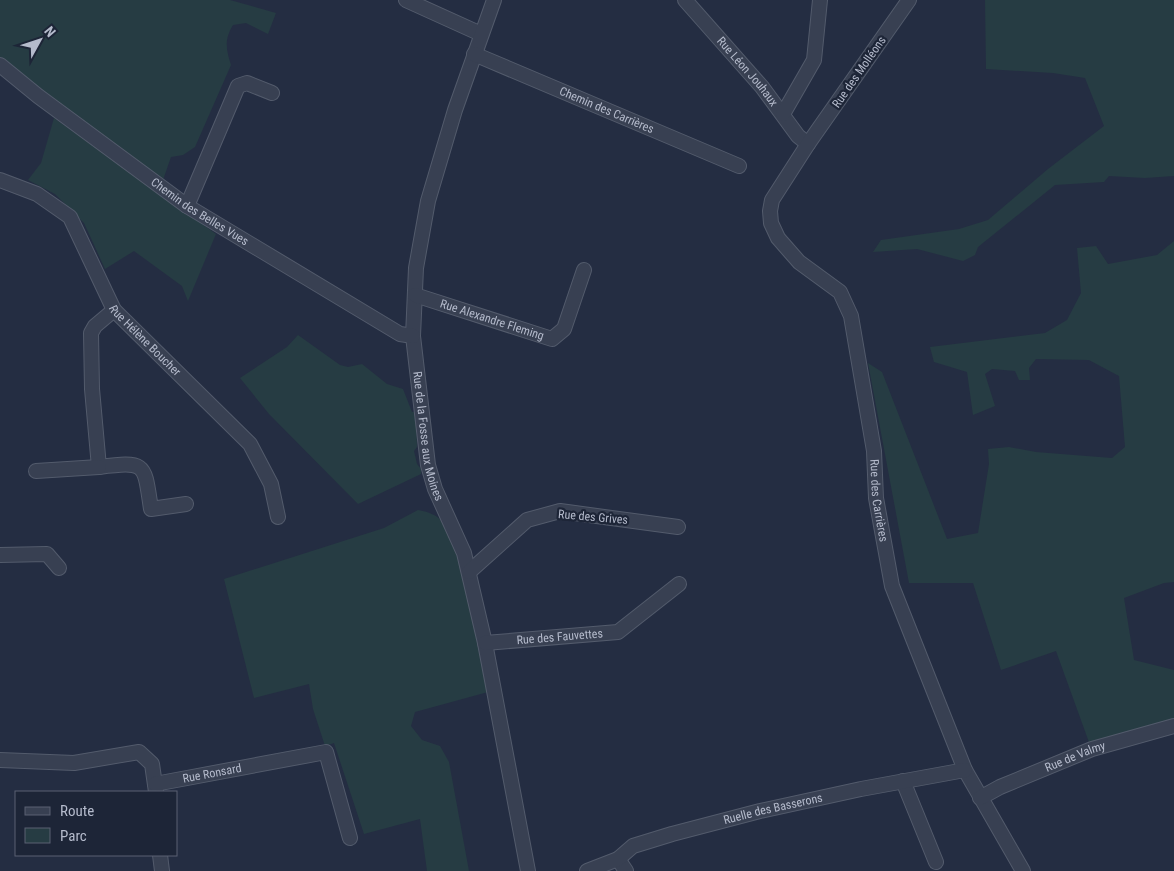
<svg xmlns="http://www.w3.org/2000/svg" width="1174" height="871" viewBox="0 0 1174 871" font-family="'Roboto Condensed',sans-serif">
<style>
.green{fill:#263c43}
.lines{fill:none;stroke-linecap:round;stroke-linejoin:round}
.street-casing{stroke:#535b6c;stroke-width:16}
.street{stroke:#384052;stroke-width:14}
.labels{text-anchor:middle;stroke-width:4.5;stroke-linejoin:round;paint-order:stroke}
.street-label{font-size:12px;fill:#b5bbcc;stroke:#1d2537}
</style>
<rect width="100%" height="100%" fill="#242d42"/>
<!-- green -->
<g class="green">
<path d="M 0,0 L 230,0 L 276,13 L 268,34 L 246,23 L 233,25 C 224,40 226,49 231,65 L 195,147 L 183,155 L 171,157 L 163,180 L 0,58 Z"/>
<path d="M 985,0 L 1174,0 L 1174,176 L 1145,178 L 1109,176 L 1104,182 L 1055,185 L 978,247 L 975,255 L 963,261 L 917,249 L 873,252 L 881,240 L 959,229 L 988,220 L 1048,169 L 1104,126 L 1085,78 L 1053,73 L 986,69 Z"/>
<path d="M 54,118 L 216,234 L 188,301 L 182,286 L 134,251 L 105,269 L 84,223 L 55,194 L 28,180 L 41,163 Z"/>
<path d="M 1174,241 L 1174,582 L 1164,583 L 1124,598 L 1134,660 L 1174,670 L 1174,719 L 1090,745 L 1056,651 L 1001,670 L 973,583 L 909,583 L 868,363 L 882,372 L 947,539 L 978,533 L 989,464 L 988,449 L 1009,447 L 1036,452 L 1112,458 L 1125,447 L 1119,376 L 1089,360 L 1036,359 L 1029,368 L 1030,380 L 1019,380 L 1015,371 L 992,369 L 985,374 L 995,406 L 973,415 L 967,372 L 934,362 L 930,347 L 1045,333 L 1067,320 L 1081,293 L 1077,248 L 1096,246 L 1108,264 L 1157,255 Z"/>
<path d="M 298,335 L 340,365 L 348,367 L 362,364 L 387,384 L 403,389 L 412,412 L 416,412 L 417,447 L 414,451 L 417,464 L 421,469 L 421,474 L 358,504 L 269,414 L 240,378 L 287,347 Z"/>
<path d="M 418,510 C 428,512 435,514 442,521 C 460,541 481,659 488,692 L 415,712 L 411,726 L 422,740 L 440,746 L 449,762 L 469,871 L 427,871 L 420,819 L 364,834 L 334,743 L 325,746 L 313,709 L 309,684 L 254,698 L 224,579 L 384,528 Z"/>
</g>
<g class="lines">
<!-- street casing -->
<g class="street-casing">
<g id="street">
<path d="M 406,0 L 481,34"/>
<path id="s1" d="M 494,0 L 455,110 L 428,201 L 416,268 L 413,336 L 428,465 L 435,489 L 464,553 L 485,643 L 528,871"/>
<path id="s2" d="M 685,0 L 762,87 L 798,136 L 808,144"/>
<path id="s3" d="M 909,0 L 808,144 L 772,200 L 770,211 L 771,223 L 778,238 L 799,262 L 840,292 L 851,316 L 874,451 L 876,498 L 892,586 L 965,770 L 1023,871"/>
<path id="s4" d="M 474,54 L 739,166"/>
<path id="s5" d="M 0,65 L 38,96 L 187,206 L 400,334 L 413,336"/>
<path d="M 783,114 L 814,60 L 820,0"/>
<path id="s6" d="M 0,180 L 37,194 L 70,217 L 114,310 L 250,444 L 271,484 L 278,517"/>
<path d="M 187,206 L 238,86 L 247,83 L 272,93"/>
<path id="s7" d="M 415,295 L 552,339 L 564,329 L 584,270"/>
<path d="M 114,310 L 95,326 L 91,333 L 92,389 L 99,467 C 147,461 144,463 151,509 L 186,504"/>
<path d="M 36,471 L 99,467"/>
<path d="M 0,555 L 47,554 L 59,568"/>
<path d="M 469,572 L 527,520 L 560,511 L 678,527"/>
<path id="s8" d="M 485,643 L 618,632 L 679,584"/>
<path d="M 0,760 L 74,763 L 139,752 L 152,764 L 156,792"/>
<path d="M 903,781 L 936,862"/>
<path id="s9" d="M 155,784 L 326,752 L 350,838"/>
<path id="s10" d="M 980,798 L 1000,787 L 1092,749 L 1174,726"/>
<path d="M 160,855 L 162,871"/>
<path d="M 618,859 L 626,871"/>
<path id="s11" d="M 587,871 L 618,859 L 633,846 L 672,834 L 760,811 L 861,789 L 965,770"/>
</g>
</g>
<!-- street -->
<use href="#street" class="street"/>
</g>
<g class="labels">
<!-- street labels -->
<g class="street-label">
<text dy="4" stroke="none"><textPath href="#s2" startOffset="95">Rue Léon Jouhaux</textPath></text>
<text transform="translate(859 72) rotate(-55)" y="4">Rue des Molléons</text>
<text dy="4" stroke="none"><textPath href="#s4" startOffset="144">Chemin des Carrières</textPath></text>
<text dy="4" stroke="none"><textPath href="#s5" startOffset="248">Chemin des Belles Vues</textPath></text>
<text dy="4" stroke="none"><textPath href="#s7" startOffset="81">Rue Alexandre Fleming</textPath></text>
<text dy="4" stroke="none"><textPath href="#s6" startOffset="226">Rue Hélène Boucher</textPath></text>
<text dy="4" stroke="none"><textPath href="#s1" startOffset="449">Rue de la Fosse aux Moines</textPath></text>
<text dy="4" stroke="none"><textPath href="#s3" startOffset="578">Rue des Carrières</textPath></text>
<text transform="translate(593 517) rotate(5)" y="4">Rue des Grives</text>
<text dy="4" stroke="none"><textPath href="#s8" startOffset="75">Rue des Fauvettes</textPath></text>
<text dy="4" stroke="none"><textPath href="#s10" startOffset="104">Rue de Valmy</textPath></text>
<text dy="4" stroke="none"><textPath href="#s9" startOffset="58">Rue Ronsard</textPath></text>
<text dy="4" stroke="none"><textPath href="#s11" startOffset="198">Ruelle des Basserons</textPath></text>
</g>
</g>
<!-- legend -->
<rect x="15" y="791" width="162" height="65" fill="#1d2537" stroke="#5a6173"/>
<rect x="25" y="807" width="25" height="8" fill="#384052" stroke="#5a6173"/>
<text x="60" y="816" font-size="15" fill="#b5bbcc">Route</text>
<rect x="25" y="828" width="25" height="15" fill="#263c43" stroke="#5a6173"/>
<text x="60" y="841" font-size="15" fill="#b5bbcc">Parc</text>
<!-- north arrow -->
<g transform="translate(40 40) rotate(50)" stroke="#1d2537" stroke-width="4" paint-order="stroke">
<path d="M0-4L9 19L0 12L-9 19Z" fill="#b5bbcc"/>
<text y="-8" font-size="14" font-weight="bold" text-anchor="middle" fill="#b5bbcc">N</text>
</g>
</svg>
